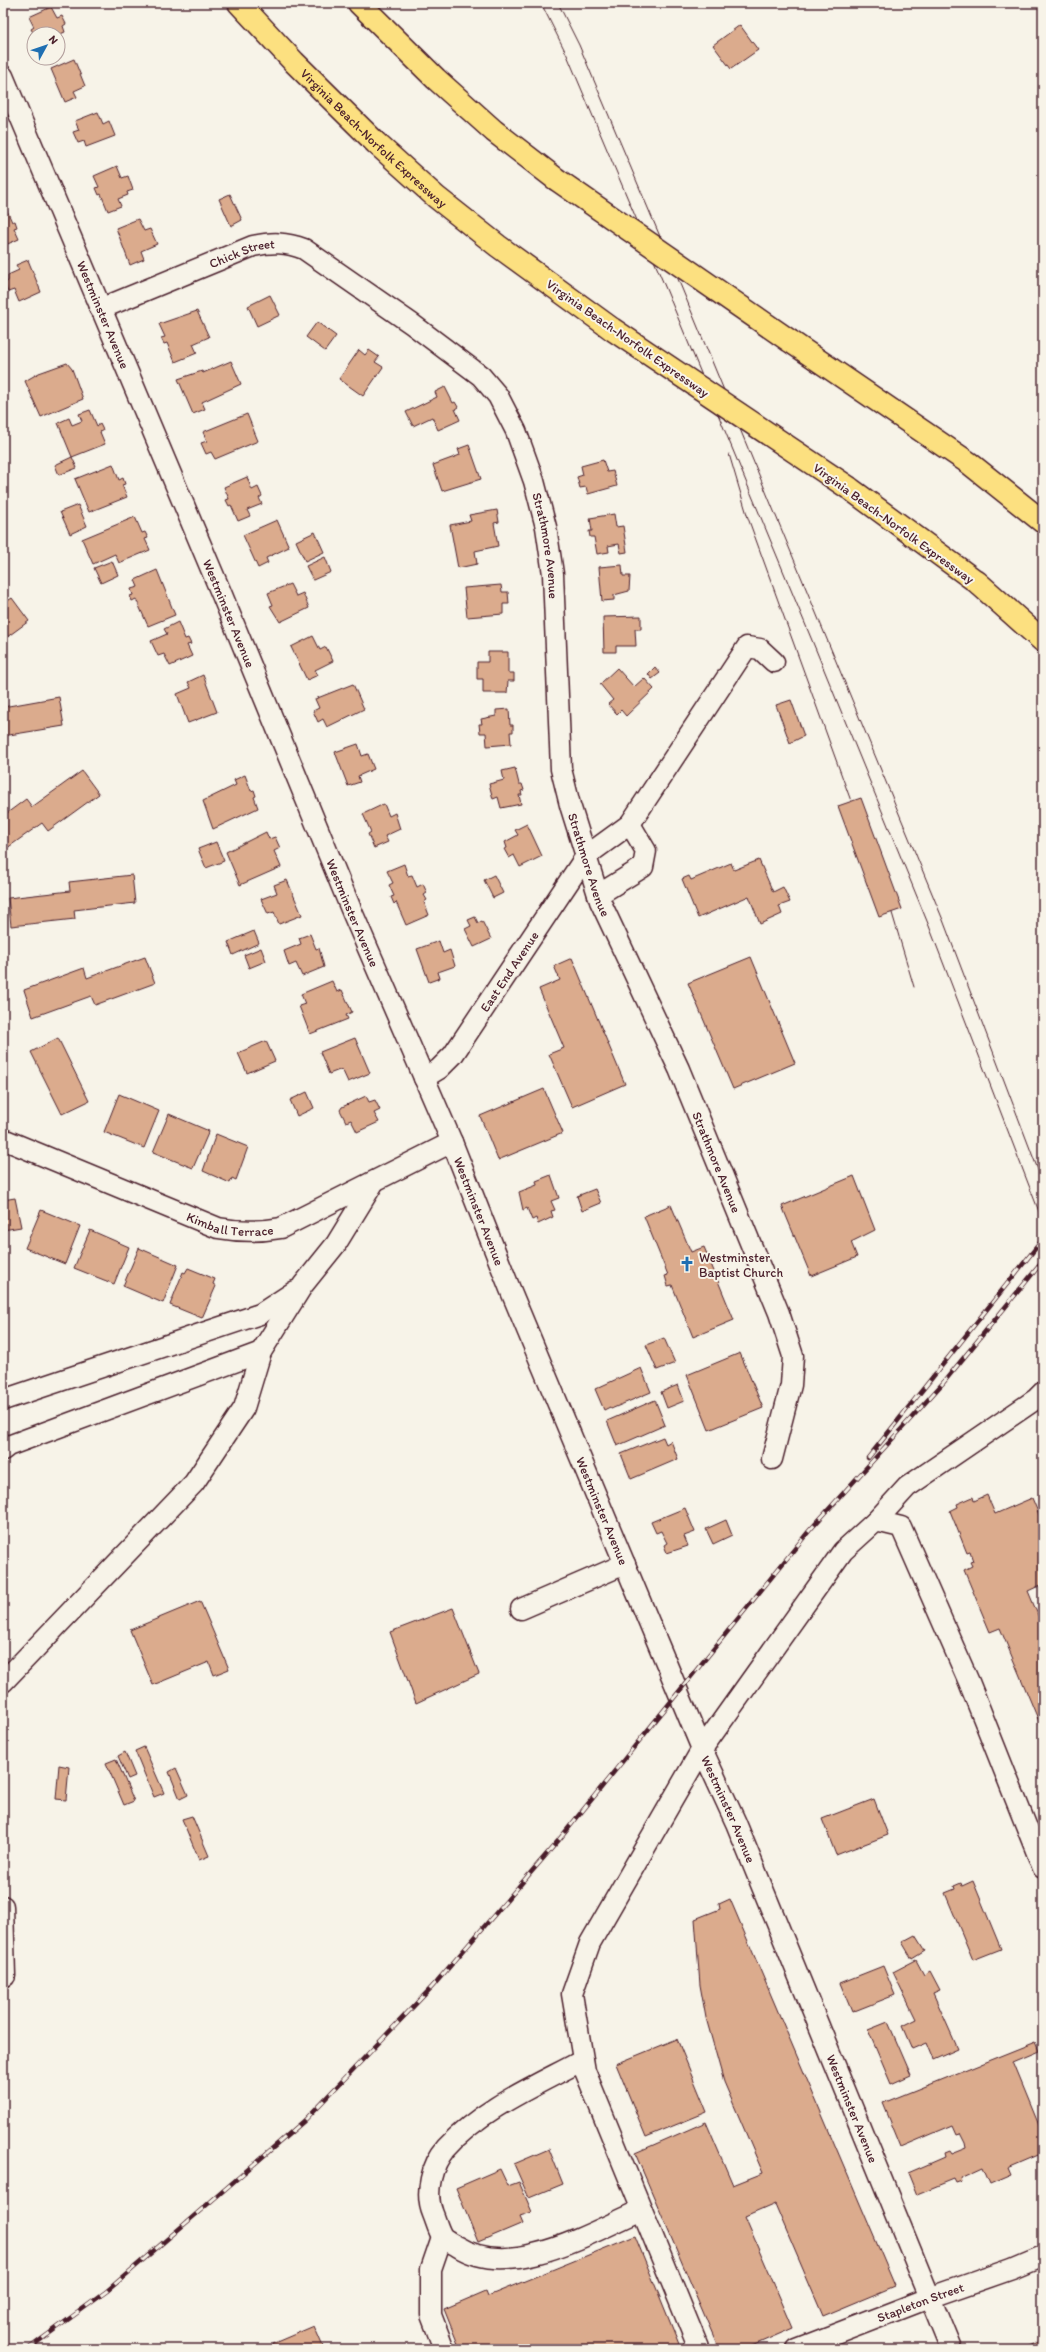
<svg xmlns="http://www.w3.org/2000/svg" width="1046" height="2352" viewBox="0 0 1046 2352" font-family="Itim,sans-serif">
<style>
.building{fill:#dbab8d;stroke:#4a1f2b}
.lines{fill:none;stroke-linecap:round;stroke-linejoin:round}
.minor-casing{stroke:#4a1f2b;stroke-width:23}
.highway-casing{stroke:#4a1f2b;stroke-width:25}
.minor{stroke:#f7f3e8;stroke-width:20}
.highway{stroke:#fce080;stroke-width:22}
.tram{stroke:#4a1f2b;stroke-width:1}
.rail-casing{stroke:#4a1f2b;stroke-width:4.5}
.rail{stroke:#f7f3e8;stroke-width:3;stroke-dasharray:9;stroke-linecap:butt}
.highway-bridge-casing{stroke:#4a1f2b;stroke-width:25;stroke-linecap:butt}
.highway-bridge{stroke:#fce080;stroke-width:22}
.labels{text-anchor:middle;stroke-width:4;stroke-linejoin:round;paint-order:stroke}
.street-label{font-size:13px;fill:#4a1f2b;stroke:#f7f3e8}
.poi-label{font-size:13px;fill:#4a1f2b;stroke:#f7f3e8;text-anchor:start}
</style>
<rect width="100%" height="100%" fill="#f7f3e8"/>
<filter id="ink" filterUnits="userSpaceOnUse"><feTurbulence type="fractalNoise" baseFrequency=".025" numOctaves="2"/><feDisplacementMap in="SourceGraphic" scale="8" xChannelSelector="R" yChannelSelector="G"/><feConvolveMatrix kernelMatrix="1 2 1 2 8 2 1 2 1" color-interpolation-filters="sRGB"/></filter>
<g filter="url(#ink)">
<!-- building -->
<g class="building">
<path d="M 51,7 L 57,18 L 62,16 L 66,24 L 63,26 L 65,32 L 58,35 L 34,34 L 31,29 L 34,27 L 29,17 Z"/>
<path d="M 740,25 L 758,50 L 731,69 L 713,45 Z"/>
<path d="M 74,59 L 85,86 L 74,91 L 77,97 L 65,102 L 51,69 Z"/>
<path d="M 98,112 L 103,124 L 109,121 L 115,136 L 86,147 L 84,141 L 78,143 L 73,132 L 79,130 L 75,121 Z"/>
<path d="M 117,166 L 122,178 L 128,176 L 133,190 L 127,192 L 128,195 L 118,199 L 121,206 L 108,211 L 101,194 L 99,195 L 96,188 L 99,187 L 94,176 Z"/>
<path d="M 230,194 L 242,220 L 231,226 L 219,199 Z"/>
<path d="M 5,206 L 12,222 L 15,221 L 17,227 L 14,228 L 19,239 L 3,246 L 3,207 Z"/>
<path d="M 138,219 L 144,231 L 150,229 L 157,244 L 141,251 L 144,259 L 130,265 L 116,228 Z"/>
<path d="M 28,260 L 41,292 L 19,302 L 14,290 L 8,292 L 4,283 L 8,281 L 8,275 L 19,270 L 16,265 Z"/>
<path d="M 270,295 L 280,315 L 257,326 L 248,306 Z"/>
<path d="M 197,311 L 209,337 L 193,344 L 197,353 L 175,362 L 167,343 L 164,344 L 161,338 L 165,337 L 159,324 Z"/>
<path d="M 317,322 L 336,336 L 325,351 L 306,337 Z"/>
<path d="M 359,350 L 365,355 L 369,350 L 379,357 L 375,362 L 383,367 L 363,396 L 339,379 Z"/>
<path d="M 231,361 L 241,384 L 202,402 L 205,409 L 193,414 L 178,379 L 202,371 L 203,373 Z"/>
<path d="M 67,363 L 72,369 L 83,399 L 41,417 L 25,381 L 39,373 Z"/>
<path d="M 445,387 L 453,403 L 455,402 L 458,407 L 455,409 L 460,420 L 438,430 L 432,417 L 413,426 L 406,412 L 437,397 L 435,392 Z"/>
<path d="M 90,410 L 97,426 L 100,424 L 103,430 L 100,432 L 105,444 L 72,457 L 58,423 L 69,418 L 72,425 L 82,421 L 79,414 Z"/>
<path d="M 247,414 L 258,441 L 215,459 L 211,452 L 206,454 L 201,443 L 207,441 L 203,432 Z"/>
<path d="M 469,445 L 481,479 L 442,491 L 433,465 L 460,455 L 458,449 Z"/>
<path d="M 72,457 L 77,468 L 59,475 L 55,465 Z"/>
<path d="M 603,460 L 607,472 L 613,471 L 617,486 L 588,494 L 586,487 L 580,488 L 577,477 L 583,475 L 581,466 Z"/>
<path d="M 113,464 L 119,480 L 123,478 L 125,484 L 122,485 L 127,497 L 89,512 L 75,479 Z"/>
<path d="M 247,477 L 252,490 L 258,487 L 262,496 L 259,498 L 262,504 L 247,510 L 250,516 L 238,521 L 231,505 L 229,506 L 226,500 L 229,499 L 224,487 Z"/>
<path d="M 78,505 L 87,526 L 70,534 L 60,512 Z"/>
<path d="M 497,510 L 499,522 L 494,523 L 498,546 L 475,551 L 477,564 L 458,568 L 450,525 L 471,521 L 469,515 Z"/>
<path d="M 614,514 L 616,527 L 623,526 L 627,552 L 621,553 L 619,544 L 608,546 L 609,552 L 597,554 L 594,537 L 590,537 L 589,531 L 592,531 L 590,518 Z"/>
<path d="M 135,517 L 142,533 L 145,532 L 148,538 L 145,539 L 150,550 L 119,563 L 115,554 L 93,564 L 82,539 Z"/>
<path d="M 277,520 L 289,547 L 266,558 L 268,563 L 258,568 L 243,535 Z"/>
<path d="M 315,532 L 324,552 L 305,561 L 296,541 Z"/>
<path d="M 325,557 L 331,572 L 313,580 L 306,566 Z"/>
<path d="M 112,561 L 118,575 L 101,583 L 94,568 Z"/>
<path d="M 622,565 L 623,576 L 630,576 L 629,591 L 614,595 L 614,600 L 602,601 L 599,567 Z"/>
<path d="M 157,570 L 175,615 L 148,626 L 136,599 L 132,601 L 130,596 L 133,595 L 131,589 L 138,587 L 135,580 Z"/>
<path d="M 290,584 L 296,596 L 303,593 L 309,608 L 280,622 L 270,606 L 273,605 L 268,593 Z"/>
<path d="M 501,585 L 502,592 L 508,592 L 509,604 L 503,604 L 503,614 L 467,617 L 464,588 Z"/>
<path d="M 12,598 L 29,621 L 3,640 L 3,604 Z"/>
<path d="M 641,616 L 641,629 L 635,629 L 636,646 L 616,646 L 616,652 L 604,652 L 603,617 Z"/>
<path d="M 178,622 L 185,639 L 188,638 L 191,644 L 187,645 L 192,656 L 170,666 L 164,654 L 158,656 L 151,641 L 167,634 L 164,629 Z"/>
<path d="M 313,636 L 320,650 L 326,647 L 333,661 L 315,670 L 318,675 L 307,680 L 291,647 Z"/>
<path d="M 488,652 L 508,652 L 508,673 L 514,673 L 514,681 L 508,681 L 507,693 L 483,693 L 483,679 L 477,679 L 477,662 L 488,662 Z"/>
<path d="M 655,667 L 660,673 L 652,679 L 648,674 Z"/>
<path d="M 617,668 L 634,687 L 644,678 L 654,689 L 626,716 L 621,710 L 617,714 L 608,704 L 613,700 L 600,684 Z"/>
<path d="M 203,675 L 217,712 L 188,723 L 177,694 L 191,688 L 188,682 Z"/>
<path d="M 353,684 L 364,709 L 327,727 L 323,719 L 318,722 L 313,711 L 319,708 L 315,699 Z"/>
<path d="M 59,697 L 64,726 L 3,736 L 5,745 L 3,745 L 3,707 Z"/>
<path d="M 791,700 L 804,736 L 790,743 L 776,705 Z"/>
<path d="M 509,709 L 510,725 L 513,725 L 513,732 L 510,732 L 511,744 L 487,746 L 486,733 L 480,733 L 479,724 L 482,724 L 481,719 L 496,716 L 496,710 Z"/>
<path d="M 358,744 L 362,756 L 368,754 L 374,769 L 358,776 L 360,782 L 348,786 L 335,752 Z"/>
<path d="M 515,768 L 519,784 L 522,784 L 524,790 L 521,791 L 522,795 L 519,795 L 521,804 L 501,808 L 498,797 L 493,799 L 489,784 L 504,780 L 502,771 Z"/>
<path d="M 82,771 L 99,794 L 48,831 L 42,823 L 3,851 L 3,816 L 26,799 L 32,807 Z"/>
<path d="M 245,775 L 251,791 L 254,790 L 256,796 L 254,797 L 258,808 L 213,829 L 203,801 L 236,785 L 234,780 Z"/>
<path d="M 861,798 L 902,909 L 879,917 L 838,806 Z"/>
<path d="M 384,804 L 389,816 L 395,813 L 400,829 L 385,836 L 388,842 L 374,848 L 368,834 L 371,832 L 363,814 Z"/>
<path d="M 527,824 L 542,856 L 520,867 L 514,855 L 509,858 L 504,849 L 507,848 L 505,842 L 518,835 L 515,830 Z"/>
<path d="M 266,832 L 269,839 L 275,837 L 280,848 L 274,851 L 281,867 L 240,885 L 226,852 Z"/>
<path d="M 216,842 L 224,861 L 206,868 L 198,849 Z"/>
<path d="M 759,860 L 773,892 L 783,887 L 790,902 L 779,906 L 782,914 L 760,924 L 749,896 L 698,918 L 682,879 L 689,876 L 691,880 L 731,863 L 734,870 Z"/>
<path d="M 404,864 L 408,876 L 412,875 L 417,887 L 423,884 L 427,893 L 424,895 L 427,900 L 424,902 L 429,915 L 406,925 L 396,902 L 394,904 L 391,897 L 394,896 L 389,885 L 393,883 L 387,871 Z"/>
<path d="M 132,875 L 135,903 L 74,910 L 75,919 L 11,926 L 8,898 L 70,891 L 69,882 Z"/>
<path d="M 494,875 L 503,893 L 493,898 L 484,880 Z"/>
<path d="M 287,880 L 302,915 L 279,924 L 274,912 L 268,914 L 261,899 L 277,893 L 274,885 Z"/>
<path d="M 475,917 L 478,923 L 482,921 L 491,939 L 474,947 L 465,929 L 471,926 L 468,920 Z"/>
<path d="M 254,931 L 259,943 L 233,955 L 228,942 Z"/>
<path d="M 310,934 L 316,949 L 319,948 L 324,967 L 302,976 L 296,963 L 289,966 L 284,951 L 301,944 L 299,938 Z"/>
<path d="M 439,941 L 443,953 L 450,950 L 455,966 L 438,972 L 440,978 L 429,982 L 417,949 Z"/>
<path d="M 261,948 L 266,961 L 249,968 L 244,955 Z"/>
<path d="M 145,957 L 155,983 L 95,1005 L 91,996 L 33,1017 L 24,990 L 84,968 L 87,978 Z"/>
<path d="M 751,957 L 795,1063 L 733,1089 L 688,983 Z"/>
<path d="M 572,958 L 625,1084 L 572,1107 L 549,1054 L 564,1048 L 539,989 L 560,980 L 554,966 Z"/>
<path d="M 332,981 L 337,992 L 342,990 L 352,1012 L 346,1015 L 348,1019 L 310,1034 L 299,1006 L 305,1004 L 301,994 Z"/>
<path d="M 58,1038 L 89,1101 L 62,1114 L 31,1052 Z"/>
<path d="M 355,1038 L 370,1073 L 348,1082 L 342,1069 L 329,1074 L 320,1052 Z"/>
<path d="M 266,1041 L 275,1061 L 247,1073 L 238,1053 Z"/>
<path d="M 544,1089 L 563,1133 L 498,1160 L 480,1116 Z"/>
<path d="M 307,1092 L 314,1108 L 297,1116 L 290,1100 Z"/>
<path d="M 119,1094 L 159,1111 L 144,1148 L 104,1132 Z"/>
<path d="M 366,1096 L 369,1102 L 375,1100 L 380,1110 L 374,1113 L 379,1122 L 357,1132 L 351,1120 L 346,1122 L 340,1110 L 342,1107 Z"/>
<path d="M 169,1114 L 209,1131 L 193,1168 L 153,1152 Z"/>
<path d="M 216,1134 L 248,1147 L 236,1180 L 232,1178 L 230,1183 L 203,1171 Z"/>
<path d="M 551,1175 L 559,1198 L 551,1201 L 555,1210 L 551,1211 L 553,1217 L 538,1224 L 536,1218 L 532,1220 L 527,1208 L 523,1210 L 519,1192 L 537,1185 L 536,1181 Z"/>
<path d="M 854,1176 L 875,1230 L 851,1242 L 857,1257 L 811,1276 L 782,1206 Z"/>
<path d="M 595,1189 L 601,1203 L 582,1211 L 577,1196 Z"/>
<path d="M 15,1198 L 21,1227 L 3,1230 L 3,1200 Z"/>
<path d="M 671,1205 L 691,1252 L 704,1247 L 734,1320 L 693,1337 L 672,1285 L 668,1286 L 665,1276 L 668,1275 L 644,1216 Z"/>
<path d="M 41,1210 L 80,1226 L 65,1264 L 25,1248 Z"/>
<path d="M 90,1230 L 129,1247 L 114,1284 L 74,1268 Z"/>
<path d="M 139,1248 L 178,1265 L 163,1303 L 123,1286 Z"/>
<path d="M 188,1268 L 215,1279 L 213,1284 L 216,1286 L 202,1318 L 170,1305 L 183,1272 L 185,1273 Z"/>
<path d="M 664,1338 L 675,1363 L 657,1370 L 646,1345 Z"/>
<path d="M 740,1353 L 763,1408 L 709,1430 L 687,1375 Z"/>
<path d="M 641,1368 L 651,1392 L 611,1409 L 610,1407 L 604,1410 L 595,1389 Z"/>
<path d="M 678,1385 L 684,1401 L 667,1408 L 661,1392 Z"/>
<path d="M 655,1400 L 665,1425 L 617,1446 L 607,1421 Z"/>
<path d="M 663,1437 L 666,1444 L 671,1441 L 678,1459 L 631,1479 L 621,1454 Z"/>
<path d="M 987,1495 L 995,1514 L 1032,1498 L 1043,1524 L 1043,1584 L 1028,1591 L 1043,1627 L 1043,1731 L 1000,1628 L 990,1632 L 964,1570 L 972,1566 L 970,1562 L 973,1561 L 970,1552 L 967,1553 L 950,1511 L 958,1507 L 957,1504 L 973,1497 L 974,1501 Z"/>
<path d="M 685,1508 L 695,1532 L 684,1536 L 688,1546 L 667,1553 L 664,1545 L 667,1543 L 661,1531 L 656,1533 L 651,1522 Z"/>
<path d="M 726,1520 L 732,1535 L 713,1544 L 706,1529 Z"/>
<path d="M 200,1601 L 229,1669 L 214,1675 L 209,1662 L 153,1685 L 130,1630 Z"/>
<path d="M 453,1608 L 479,1674 L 416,1703 L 390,1632 Z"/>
<path d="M 144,1747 L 164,1793 L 154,1797 L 135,1751 Z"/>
<path d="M 125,1752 L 135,1776 L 128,1779 L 118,1756 Z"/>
<path d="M 116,1759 L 134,1801 L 124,1805 L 106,1763 Z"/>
<path d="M 59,1765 L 69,1767 L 66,1800 L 56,1799 Z"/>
<path d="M 176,1768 L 188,1795 L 180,1799 L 169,1772 Z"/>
<path d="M 874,1799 L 888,1835 L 836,1855 L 822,1819 Z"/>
<path d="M 192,1816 L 209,1856 L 199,1860 L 182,1819 Z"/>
<path d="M 973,1881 L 1001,1949 L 973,1960 L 945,1893 L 955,1889 L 954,1886 L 961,1883 L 962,1886 Z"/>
<path d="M 730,1899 L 895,2286 L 823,2316 L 775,2204 L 745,2217 L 793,2328 L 745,2349 L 719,2349 L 635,2153 L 706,2122 L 733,2185 L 763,2173 L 724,2082 L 706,2018 L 700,1985 L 695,1919 L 720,1909 L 719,1904 Z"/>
<path d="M 915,1935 L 925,1951 L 912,1959 L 902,1942 Z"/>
<path d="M 916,1960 L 924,1975 L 930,1971 L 940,1990 L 933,1993 L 958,2049 L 933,2060 L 926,2043 L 912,2049 L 902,2026 L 916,2019 L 893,1972 Z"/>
<path d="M 883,1966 L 895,1995 L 852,2012 L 840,1983 Z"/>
<path d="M 888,2022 L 911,2075 L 891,2084 L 868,2030 Z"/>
<path d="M 677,2039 L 707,2112 L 646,2137 L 616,2064 Z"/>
<path d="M 1035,2042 L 1039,2051 L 1013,2062 L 1043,2135 L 1043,2153 L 1008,2168 L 1011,2175 L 990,2184 L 983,2168 L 961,2178 L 962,2182 L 956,2184 L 954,2180 L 917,2195 L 908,2173 L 945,2157 L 944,2153 L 949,2151 L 951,2154 L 966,2148 L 965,2143 L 960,2133 L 957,2134 L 953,2125 L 901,2147 L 883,2103 Z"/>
<path d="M 549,2149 L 563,2184 L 529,2198 L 514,2164 Z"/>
<path d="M 500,2169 L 508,2186 L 519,2182 L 532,2212 L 520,2216 L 523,2223 L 478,2242 L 456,2188 Z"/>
<path d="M 635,2236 L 681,2349 L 460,2349 L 444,2309 L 486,2291 L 488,2296 Z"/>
<path d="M 314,2326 L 324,2349 L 274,2349 L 272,2344 Z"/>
<path d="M 1043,2339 L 1043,2349 L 1020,2349 Z"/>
</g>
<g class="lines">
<!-- minor casing -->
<g class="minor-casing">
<g id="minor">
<path id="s1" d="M 3,76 L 222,595 L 353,914 L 452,1142 L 510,1289 L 702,1749 L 736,1823 L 951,2349"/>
<path id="s2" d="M 100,309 L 253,246 C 272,242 286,242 304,249 L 412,324 L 481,376 L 498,396 L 516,431 L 534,481 L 546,527 L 553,574 L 561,769 L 570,805 L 600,901 L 679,1069 L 779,1313 L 793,1356 L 791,1385 L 772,1459"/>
<path d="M 598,895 L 643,867 L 646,851 L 630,824"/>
<path id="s3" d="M 424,1078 L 439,1069 L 453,1055 L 586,856 L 630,824 L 747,647 L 760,649 L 774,662"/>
<path id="s4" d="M 3,1139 L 218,1228 C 240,1232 259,1232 281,1228 L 452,1142"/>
<path d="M 3,1400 L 260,1314 L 295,1291"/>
<path d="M 3,1450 L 8,1446 L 261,1352"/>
<path d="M 876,1521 L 907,1487 L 1036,1399 L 1043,1392"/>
<path d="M 521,1609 L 625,1564"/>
<path d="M 3,1682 L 194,1483 L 244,1408 L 261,1352 L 303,1285 L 336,1244 L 374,1182"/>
<path d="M 3,1906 L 5,1976"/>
<path d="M 583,2060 C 537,2085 482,2108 446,2148 C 432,2164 424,2193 433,2214 C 436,2221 438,2230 442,2236 C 445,2240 452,2243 457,2246 C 511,2281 591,2232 642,2210"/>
<path d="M 442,2237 L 431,2269 L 431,2315 L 444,2349"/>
<path d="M 699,2349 L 585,2071 L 572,1994 L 590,1943 L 702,1749 L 843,1551 L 876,1521 L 901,1527 L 969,1682 L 1043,1868"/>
<path id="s5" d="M 797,2349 L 929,2298 L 1012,2269 L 1043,2256"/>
</g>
</g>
<!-- highway casing -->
<g class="highway-casing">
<g id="highway">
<path id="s6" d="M 239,3 L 294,62 L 376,143 L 436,197 L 498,246 L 612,329"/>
<path d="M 359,3 L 436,79 L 494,131 L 556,179"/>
<path d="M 790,341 L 969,463 L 1043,522"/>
<path d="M 849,488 L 977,582 L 1043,641"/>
</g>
</g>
<!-- minor -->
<use href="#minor" class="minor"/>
<!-- highway -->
<use href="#highway" class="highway"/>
<!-- tram -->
<g class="tram">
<path d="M 541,3 L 567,55 L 666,289 L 816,650 L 929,926 L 1043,1222"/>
<path d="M 558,3 L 579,45 L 678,279 L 943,920 L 1043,1183"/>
<path d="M 729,454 L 748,518 L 851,801"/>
<path d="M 892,913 L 914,987"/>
</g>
<!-- rail casing -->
<g class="rail-casing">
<g id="rail">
<path d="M 868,1458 L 1043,1239"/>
<path d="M 28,2349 L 107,2291 L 304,2121 L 432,1987 L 558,1841 L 809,1531 L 943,1383 L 1043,1261"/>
</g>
</g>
<!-- rail -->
<use href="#rail" class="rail"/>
<!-- highway-bridge casing -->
<g class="highway-bridge-casing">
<g id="highway-bridge">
<path d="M 556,179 L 790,341"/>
<path d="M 612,329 L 849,488"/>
</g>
</g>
<!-- highway-bridge -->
<use href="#highway-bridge" class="highway-bridge"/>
</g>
</g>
<!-- icons -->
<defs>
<g id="church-bare" transform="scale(1.2)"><path d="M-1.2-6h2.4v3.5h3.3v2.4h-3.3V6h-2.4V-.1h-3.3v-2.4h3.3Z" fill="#1f6fb2" stroke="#f7f3e8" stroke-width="2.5" paint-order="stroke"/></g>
</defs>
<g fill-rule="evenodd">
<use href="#church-bare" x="687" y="1264"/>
</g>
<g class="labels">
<!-- street labels -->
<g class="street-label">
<text dy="5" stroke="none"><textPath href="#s6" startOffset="191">Virginia Beach-Norfolk Expressway</textPath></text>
<text dy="5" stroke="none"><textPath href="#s2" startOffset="153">Chick Street</textPath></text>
<text dy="5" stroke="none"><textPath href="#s1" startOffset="259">Westminster Avenue</textPath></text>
<text transform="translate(628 338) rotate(35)" y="5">Virginia Beach-Norfolk Expressway</text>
<text transform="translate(894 523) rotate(36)" y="5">Virginia Beach-Norfolk Expressway</text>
<text dy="5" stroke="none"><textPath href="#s2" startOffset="620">Strathmore Avenue</textPath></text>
<text dy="5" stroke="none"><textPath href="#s1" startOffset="583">Westminster Avenue</textPath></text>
<text dy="5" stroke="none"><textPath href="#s2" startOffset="944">Strathmore Avenue</textPath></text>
<text dy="5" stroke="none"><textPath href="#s1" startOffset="907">Westminster Avenue</textPath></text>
<text dy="5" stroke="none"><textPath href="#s3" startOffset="138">East End Avenue</textPath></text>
<text dy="5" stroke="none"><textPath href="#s2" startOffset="1268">Strathmore Avenue</textPath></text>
<text dy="5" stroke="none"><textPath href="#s1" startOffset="1231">Westminster Avenue</textPath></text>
<text dy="5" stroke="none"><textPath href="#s4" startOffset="244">Kimball Terrace</textPath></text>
<text dy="5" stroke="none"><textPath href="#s1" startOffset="1555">Westminster Avenue</textPath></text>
<text dy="5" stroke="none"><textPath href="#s1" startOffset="1879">Westminster Avenue</textPath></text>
<text dy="5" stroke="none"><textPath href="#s1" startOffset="2203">Westminster Avenue</textPath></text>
<text dy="5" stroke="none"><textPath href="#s5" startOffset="132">Stapleton Street</textPath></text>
</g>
<!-- poi labels -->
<g class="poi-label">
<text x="699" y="1262">Westminster<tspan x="699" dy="15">Baptist Church</tspan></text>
</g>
</g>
<!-- margin -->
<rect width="1046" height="2352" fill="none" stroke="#f7f3e8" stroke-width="16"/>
<rect x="8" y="8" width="1030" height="2336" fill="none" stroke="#4a1f2b" stroke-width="1.5" filter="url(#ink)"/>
<!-- north arrow -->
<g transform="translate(46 46) rotate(50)"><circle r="19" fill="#f7f3e8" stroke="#b29e9c"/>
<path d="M0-3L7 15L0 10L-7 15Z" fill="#1f6fb2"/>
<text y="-6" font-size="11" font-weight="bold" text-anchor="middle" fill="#4a1f2b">N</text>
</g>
</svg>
